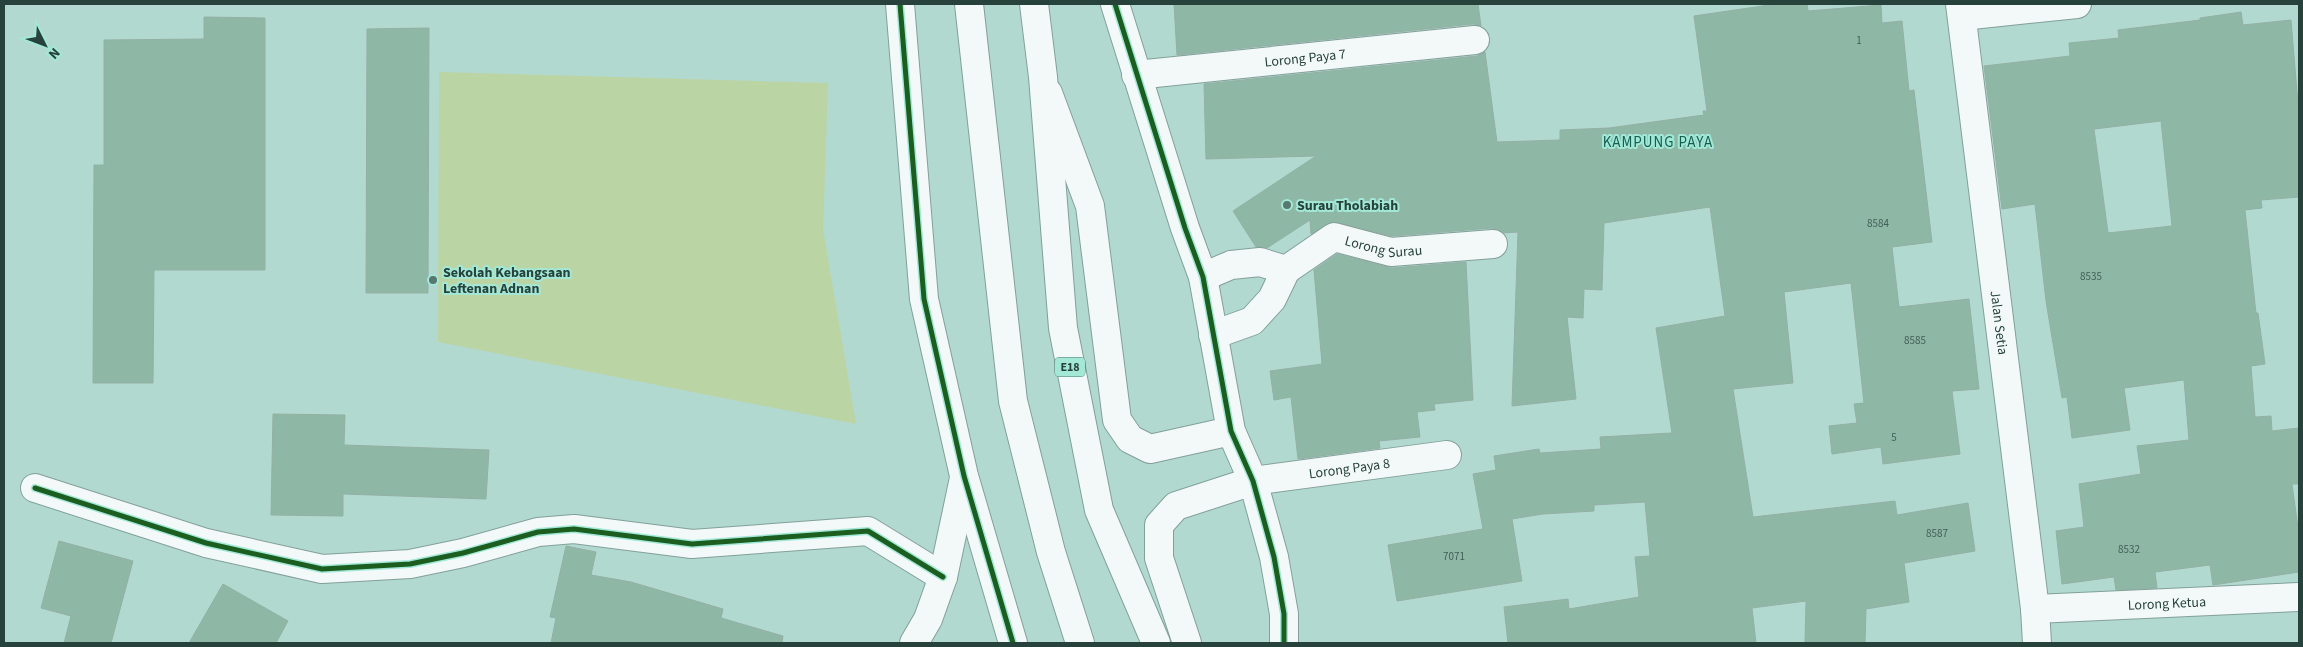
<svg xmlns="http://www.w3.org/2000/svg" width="2303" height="647" viewBox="0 0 2303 647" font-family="'Source Sans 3',sans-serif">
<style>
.green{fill:#bbd4a4}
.building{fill:#8eb7a6;stroke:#94b0a5;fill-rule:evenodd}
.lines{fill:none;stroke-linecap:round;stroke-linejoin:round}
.minor-casing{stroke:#82a099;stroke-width:30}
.highway-casing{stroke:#82a099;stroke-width:30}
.minor{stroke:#f3f9f8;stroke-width:28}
.highway{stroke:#f3f9f8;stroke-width:28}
.cycleway-casing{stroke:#a3e8d7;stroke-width:8}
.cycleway{stroke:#1b5e20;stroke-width:5}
.poi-dot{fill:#57776f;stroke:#a3e8d7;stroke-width:2}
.labels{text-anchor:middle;stroke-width:4;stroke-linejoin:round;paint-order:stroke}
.number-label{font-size:11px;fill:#405f56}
.shield{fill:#a3e8d7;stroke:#4c746a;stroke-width:1}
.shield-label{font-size:12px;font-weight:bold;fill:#26423b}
.street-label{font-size:14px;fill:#26423b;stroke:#a3e8d7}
.poi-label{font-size:14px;font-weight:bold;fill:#26423b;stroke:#a3e8d7;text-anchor:start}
.neighbourhood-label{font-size:15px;letter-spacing:1px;fill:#145e50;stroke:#a3e8d7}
</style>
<rect width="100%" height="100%" fill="#b2d9cf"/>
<!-- green -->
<path class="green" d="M 439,72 L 828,83 L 823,229 L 856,424 L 438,342 Z"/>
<!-- building -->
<g class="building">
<path d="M 1174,4 L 1478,4 L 1481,26 L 1473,24 L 1177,55 Z"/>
<path d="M 1776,4 L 1807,4 L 1808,11 L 1881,5 L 1882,23 L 1902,21 L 1909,91 L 1914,90 L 1932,242 L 1892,247 L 1899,307 L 1969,299 L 1979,389 L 1952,391 L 1960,454 L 1883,464 L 1881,447 L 1832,454 L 1829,426 L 1857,423 L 1854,404 L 1864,403 L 1851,283 L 1784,292 L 1793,383 L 1733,389 L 1753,517 L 1895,501 L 1897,515 L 1968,503 L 1975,551 L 1904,563 L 1909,602 L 1866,609 L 1865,643 L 1805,643 L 1806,601 L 1752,608 L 1756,643 L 1508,643 L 1504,607 L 1568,599 L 1569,609 L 1639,597 L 1635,557 L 1650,556 L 1645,502 L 1594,505 L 1594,511 L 1543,514 L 1512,519 L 1522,581 L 1397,601 L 1388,545 L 1483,529 L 1473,474 L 1496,470 L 1494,456 L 1539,449 L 1540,453 L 1601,449 L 1600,437 L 1672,433 L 1656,328 L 1725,316 L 1710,207 L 1604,223 L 1602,290 L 1584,289 L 1583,318 L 1567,317 L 1576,399 L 1512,406 L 1518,232 L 1503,233 L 1492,228 L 1392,236 L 1332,222 L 1311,234 L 1310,220 L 1267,248 L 1256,247 L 1233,211 L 1316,156 L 1206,159 L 1204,84 L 1477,56 L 1485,52 L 1497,142 L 1560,140 L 1560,130 L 1609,128 L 1704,115 L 1703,111 L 1707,111 L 1694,16 Z"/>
<path d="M 2241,12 L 2243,25 L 2291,20 L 2299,116 L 2299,197 L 2261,200 L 2262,208 L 2245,210 L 2256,313 L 2258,313 L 2265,364 L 2251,366 L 2255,417 L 2271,416 L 2272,431 L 2299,428 L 2299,484 L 2292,484 L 2299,535 L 2299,572 L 2213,585 L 2210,565 L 2155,572 L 2157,588 L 2116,590 L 2114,577 L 2062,584 L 2056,531 L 2084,527 L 2079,484 L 2141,474 L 2137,446 L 2189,440 L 2184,380 L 2124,388 L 2130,430 L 2072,438 L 2067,397 L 2062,398 L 2046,301 L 2035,204 L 2002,209 L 1984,66 L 2070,56 L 2069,43 L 2119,38 L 2118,30 L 2200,20 L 2200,18 ZM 2161,121 L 2172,226 L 2108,233 L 2094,129 Z"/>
<path d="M 204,17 L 265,18 L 265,270 L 154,270 L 153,383 L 93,383 L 94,165 L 104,165 L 104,40 L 204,39 Z"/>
<path d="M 429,28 L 428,293 L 366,293 L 367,29 Z"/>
<path d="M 1337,254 L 1392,268 L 1466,262 L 1473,400 L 1434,404 L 1435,410 L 1417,412 L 1420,437 L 1379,441 L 1380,448 L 1298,459 L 1291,397 L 1274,400 L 1270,371 L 1322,364 L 1314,270 Z"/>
<path d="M 273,414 L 345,415 L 344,445 L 489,450 L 486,499 L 343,494 L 343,516 L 271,515 Z"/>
<path d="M 59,541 L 133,561 L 111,643 L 64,643 L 71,616 L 41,608 Z"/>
<path d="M 566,546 L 596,552 L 591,575 L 631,582 L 723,609 L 721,618 L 783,636 L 782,643 L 551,643 L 556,618 L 550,617 Z"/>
<path d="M 223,584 L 288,621 L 276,643 L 189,643 Z"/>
</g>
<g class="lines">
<!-- minor casing -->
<g class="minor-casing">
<g id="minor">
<path d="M 900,4 L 924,299 L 964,476 L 1013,643"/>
<path d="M 1115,4 L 1185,228 L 1203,277 L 1231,431 L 1253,481 L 1274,557 L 1284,614 L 1284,643"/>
<path id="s1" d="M 1960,4 L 2035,609 L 2037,643"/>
<path d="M 1962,16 L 2077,4"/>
<path id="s2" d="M 1136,75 L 1475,40"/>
<path d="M 1048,93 L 1090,206 L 1117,420 L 1130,439 L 1150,449 L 1231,431"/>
<path id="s3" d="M 1203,277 L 1231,265 L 1260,262 L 1286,270 L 1334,237 L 1391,252 L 1493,244"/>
<path d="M 1213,335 L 1252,321 L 1272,299 L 1286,270"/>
<path d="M 35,488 L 206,543 L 322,569 L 410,564 L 463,553 L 538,532 L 574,529 L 692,544 L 868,531 L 943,577"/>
<path id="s4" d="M 2035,609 L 2299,597"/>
<path d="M 914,643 L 928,619 L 943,577 L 964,478"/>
<path id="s5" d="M 1187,643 L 1159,558 L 1159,525 L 1176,506 L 1253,481 L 1447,455"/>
</g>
</g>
<!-- highway casing -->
<g class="highway-casing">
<g id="highway">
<path d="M 969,4 L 1013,401 L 1051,552 L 1080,643"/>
<path d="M 1034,4 L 1043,77 L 1063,328 L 1099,510 L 1156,643"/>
</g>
</g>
<!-- minor -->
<use href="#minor" class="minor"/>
<!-- highway -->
<use href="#highway" class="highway"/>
<!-- cycleway casing -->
<g class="cycleway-casing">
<g id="cycleway">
<path d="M 900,4 L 924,299 L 964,476 L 1013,643"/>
<path d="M 1115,4 L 1185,228 L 1203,277 L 1231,431 L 1253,481 L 1274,557 L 1284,614 L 1284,643"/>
<path d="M 35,488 L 206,543 L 322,569 L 410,564 L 463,553 L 538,532 L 574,529 L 692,544 L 868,531 L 943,577"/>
</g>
</g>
<!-- cycleway -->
<use href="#cycleway" class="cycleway"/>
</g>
<!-- markers -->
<g class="poi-dot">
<circle cx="1287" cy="205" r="5"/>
<circle cx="433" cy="280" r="5"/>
</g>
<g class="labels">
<!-- number labels -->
<g class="number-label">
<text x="1859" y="44">1</text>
<text x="1878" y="227">8584</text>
<text x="2091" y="280">8535</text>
<text x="1915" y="344">8585</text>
<text x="1894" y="441">5</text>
<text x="1937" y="537">8587</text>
<text x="2129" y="553">8532</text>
<text x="1454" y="560">7071</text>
</g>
<!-- shield labels -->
<rect class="shield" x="1055" y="357.5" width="30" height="19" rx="4"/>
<g class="shield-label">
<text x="1070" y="371">E18</text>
</g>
<!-- street labels -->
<g class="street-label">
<text dy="5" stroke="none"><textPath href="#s2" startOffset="170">Lorong Paya 7</textPath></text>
<text dy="5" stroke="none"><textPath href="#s3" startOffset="196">Lorong Surau</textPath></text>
<text dy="5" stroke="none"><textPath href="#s1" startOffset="321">Jalan Setia</textPath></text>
<text dy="5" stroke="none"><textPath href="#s5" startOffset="326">Lorong Paya 8</textPath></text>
<text dy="5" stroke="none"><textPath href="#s4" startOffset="132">Lorong Ketua</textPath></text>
</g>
<!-- poi labels -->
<g class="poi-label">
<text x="1297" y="210">Surau Tholabiah</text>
<text x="443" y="277">Sekolah Kebangsaan<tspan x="443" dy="16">Leftenan Adnan</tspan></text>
</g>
<!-- neighbourhood labels -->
<g class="neighbourhood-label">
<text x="1658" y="147">KAMPUNG PAYA</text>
</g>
</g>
<!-- border -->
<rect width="2303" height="647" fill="none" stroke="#26423b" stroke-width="10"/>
<!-- north arrow -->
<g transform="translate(45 45) rotate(132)" stroke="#a3e8d7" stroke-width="4" paint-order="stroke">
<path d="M0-4L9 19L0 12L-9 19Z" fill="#26423b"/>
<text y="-8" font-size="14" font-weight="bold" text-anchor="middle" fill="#26423b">N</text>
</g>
</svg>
